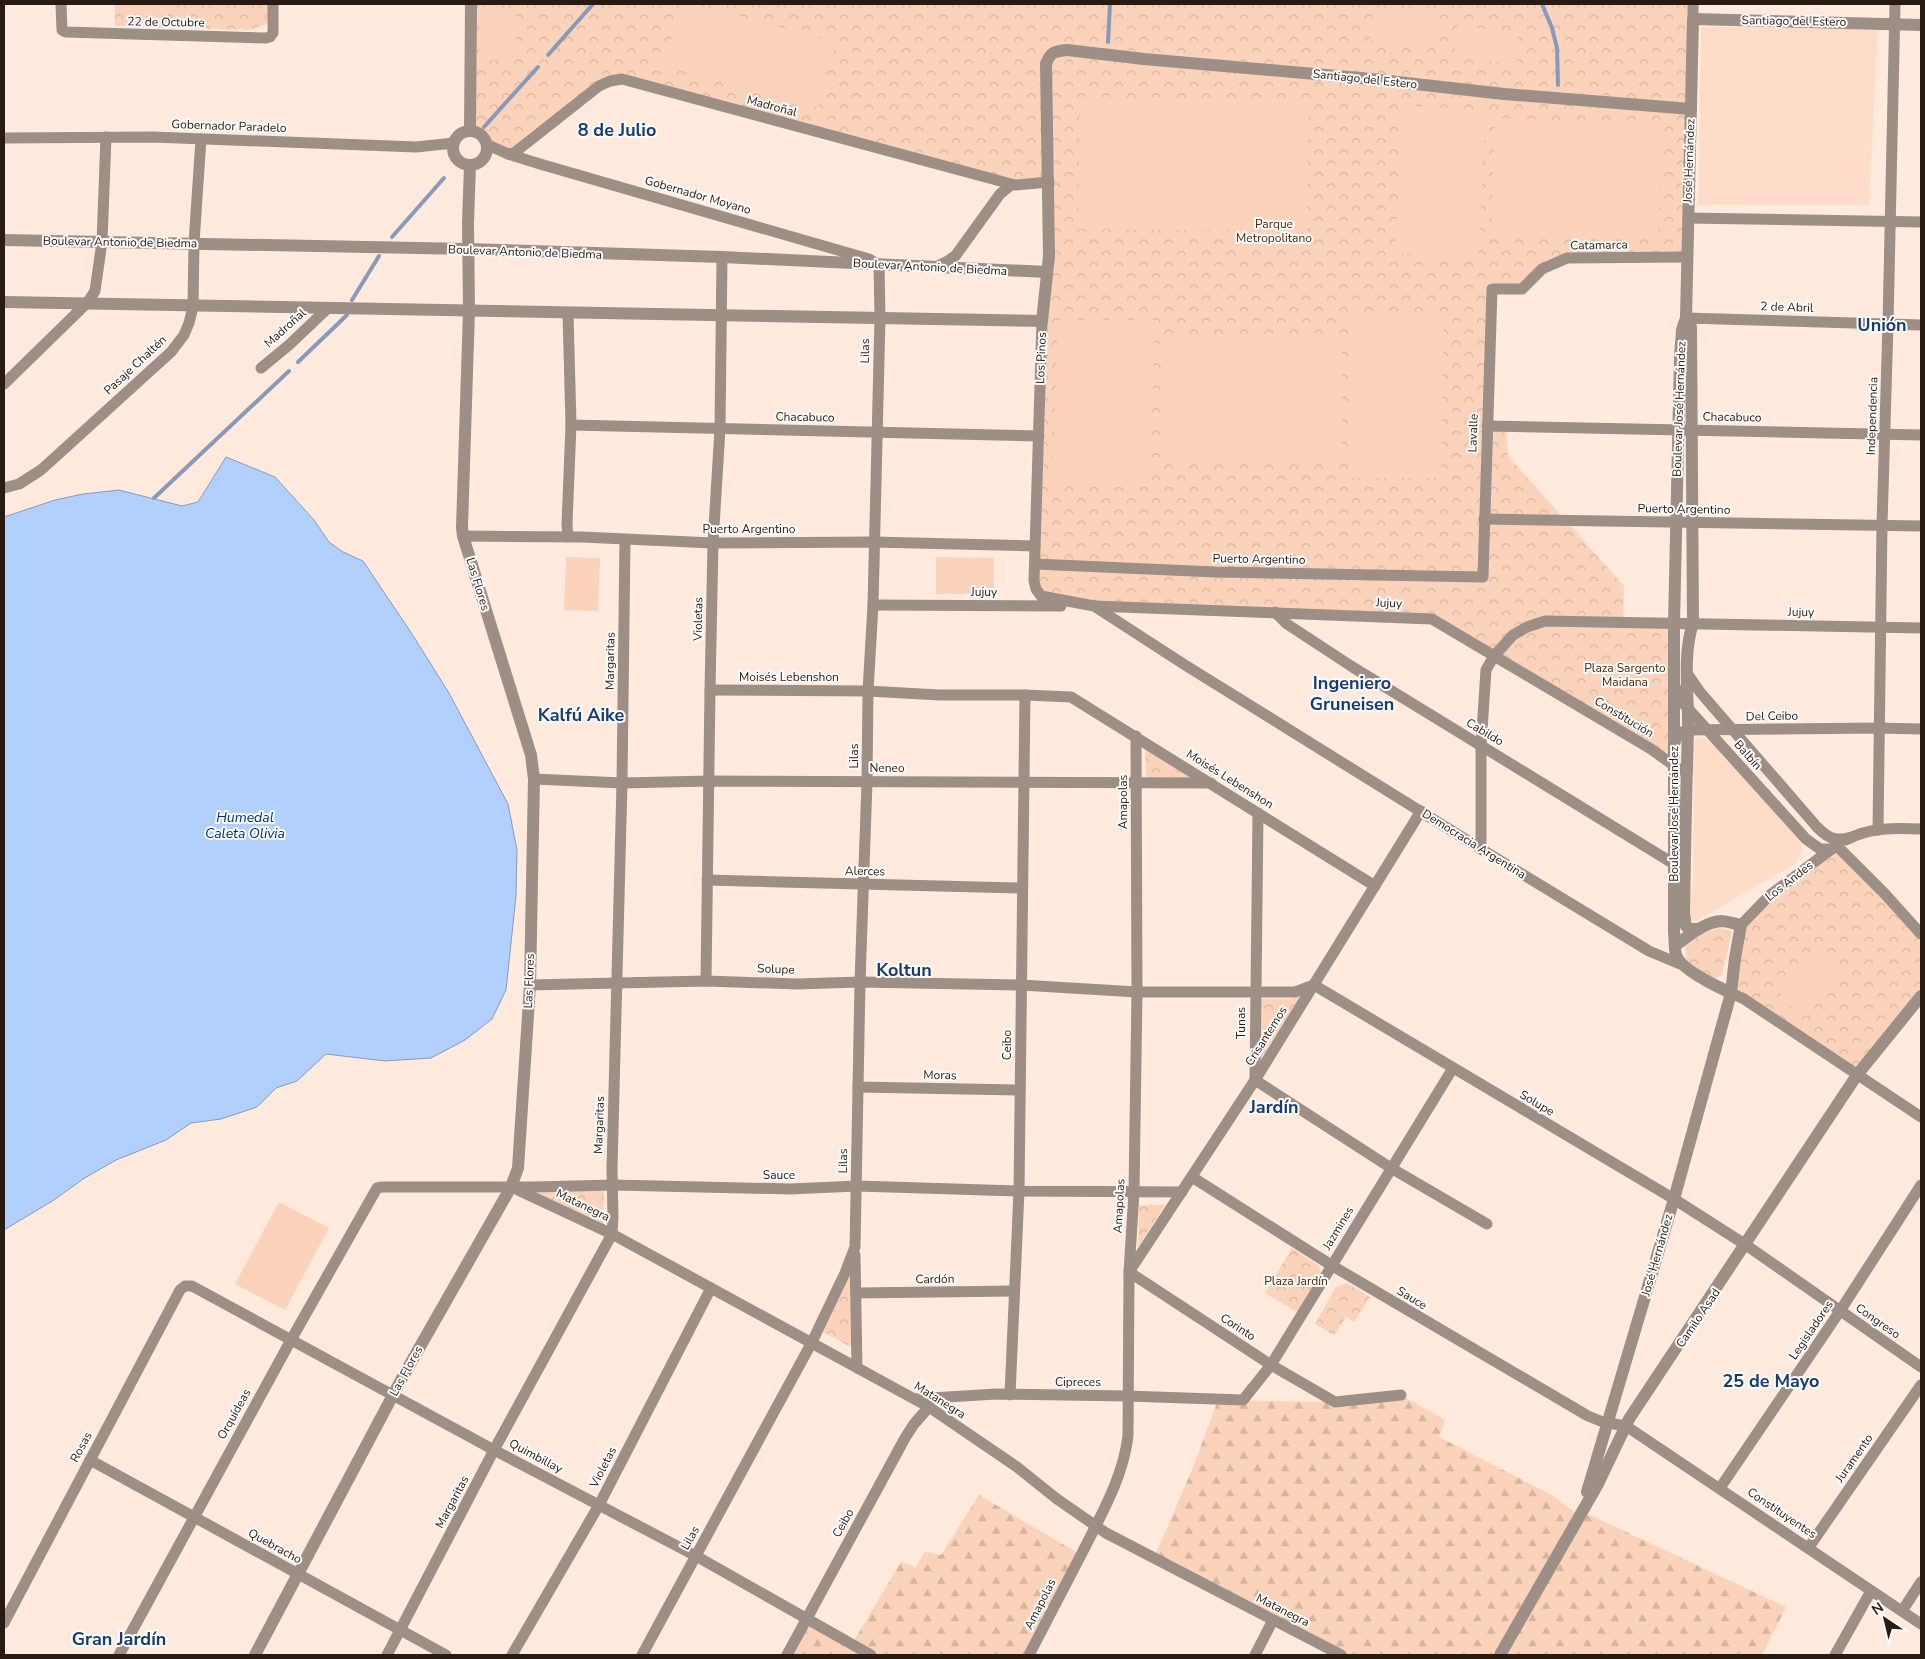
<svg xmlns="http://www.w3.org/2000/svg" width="1925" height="1659" viewBox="0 0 1925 1659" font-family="'Nunito Sans',sans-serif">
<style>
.built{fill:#fedcc7}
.forest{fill:url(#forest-firs)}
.park{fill:url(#park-crowns)}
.pitch{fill:#fad3ba}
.water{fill:#b1d0fe;stroke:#889ab8}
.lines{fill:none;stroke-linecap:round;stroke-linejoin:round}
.stream{stroke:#889ab8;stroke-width:4}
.minor{stroke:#9e8f86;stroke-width:11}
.tertiary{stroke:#9e8f86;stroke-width:12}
.labels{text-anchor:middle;stroke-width:4;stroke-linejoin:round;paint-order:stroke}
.street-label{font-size:12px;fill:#281b13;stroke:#fcfcfc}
.park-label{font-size:12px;fill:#4d2605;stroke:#fcfcfc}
.water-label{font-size:14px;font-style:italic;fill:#00306f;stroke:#fcfcfc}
.district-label{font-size:18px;font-weight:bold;fill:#183c71;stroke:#fcfcfc}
</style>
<defs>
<pattern id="forest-firs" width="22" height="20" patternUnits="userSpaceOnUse" patternTransform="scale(1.25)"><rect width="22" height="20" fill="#fad3ba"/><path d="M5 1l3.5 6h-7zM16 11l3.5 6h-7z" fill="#d6b59f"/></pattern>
<pattern id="park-crowns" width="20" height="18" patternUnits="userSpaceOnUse" patternTransform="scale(1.25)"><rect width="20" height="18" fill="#fad3ba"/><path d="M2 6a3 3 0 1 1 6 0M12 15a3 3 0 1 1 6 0" fill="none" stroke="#d6b59f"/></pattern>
</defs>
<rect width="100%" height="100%" fill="#ffeadd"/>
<!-- built -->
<g class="built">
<path d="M 1701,27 L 1878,28 L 1869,205 L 1698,205 Z"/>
<path d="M 1702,737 L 1710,742 L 1799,838 L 1802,850 L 1795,864 L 1695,921 L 1688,917 L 1689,889 L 1693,889 L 1694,775 L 1690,775 L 1690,754 L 1694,740 Z"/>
</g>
<!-- forest -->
<g class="forest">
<path d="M 1401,1395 L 1445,1420 L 1439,1437 L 1552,1495 L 1579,1516 L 1590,1515 L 1786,1607 L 1762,1655 L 1341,1655 L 1154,1558 L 1192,1470 L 1218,1400 L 1335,1402 Z"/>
<path d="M 979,1495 L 1081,1555 L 1029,1655 L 787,1655 L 806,1619 L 852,1644 L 901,1562 L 916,1567 L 925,1551 L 941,1555 Z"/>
</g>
<!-- park -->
<g class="park">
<path d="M 115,4 L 270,4 L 270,19 L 267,24 L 249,30 L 115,26 Z"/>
<path d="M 471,4 L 1693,4 L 1687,257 L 1567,258 L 1522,289 L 1492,289 L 1487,425 L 1506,426 L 1508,456 L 1624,586 L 1623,624 L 1674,624 L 1674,766 L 1432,619 L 1094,606 L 1036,589 L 1049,182 L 1015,185 L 610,81 L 514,153 L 486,140 L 480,133 L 475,131 Z"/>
<path d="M 1145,747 L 1193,778 L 1146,778 Z"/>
<path d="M 1836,845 L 1921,934 L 1921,996 L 1857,1075 L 1731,993 L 1741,925 Z"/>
<path d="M 1719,928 L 1732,931 L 1722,975 L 1713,979 L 1687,962 L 1685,945 L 1702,934 Z"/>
<path d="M 1302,994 L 1260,1061 L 1258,999 L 1289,999 Z"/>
<path d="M 604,1189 L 603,1228 L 525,1191 Z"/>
<path d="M 1139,1205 L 1165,1205 L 1138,1247 Z"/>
<path d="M 1292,1248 L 1319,1266 L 1322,1276 L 1300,1314 L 1265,1293 Z"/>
<path d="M 850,1272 L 851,1347 L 823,1332 L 844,1288 Z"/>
<path d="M 1347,1283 L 1370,1297 L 1354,1322 L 1346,1317 L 1334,1335 L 1315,1324 L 1336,1287 Z"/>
</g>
<!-- pitch -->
<g class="pitch">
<path d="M 123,4 L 168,4 L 168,17 L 123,16 Z"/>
<path d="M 681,4 L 693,4 L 836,42 L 818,107 L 664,66 Z"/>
<path d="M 481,7 L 517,8 L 515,61 L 479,60 Z"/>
<path d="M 1373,8 L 1437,13 L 1434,45 L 1370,40 Z"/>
<path d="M 1457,26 L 1519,32 L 1516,64 L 1454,58 Z"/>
<path d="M 1080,97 L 1309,100 L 1307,232 L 1078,229 Z"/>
<path d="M 1403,106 L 1486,110 L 1478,257 L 1395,253 Z"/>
<path d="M 1495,118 L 1662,124 L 1658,238 L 1491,233 Z"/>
<path d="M 1352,312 L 1444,313 L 1441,478 L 1351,478 Z"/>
<path d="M 1058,320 L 1154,320 L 1151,487 L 1052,486 Z"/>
<path d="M 1165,337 L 1342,337 L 1342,460 L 1165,459 Z"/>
<path d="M 566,557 L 600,558 L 598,611 L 564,610 Z"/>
<path d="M 936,557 L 994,558 L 994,594 L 936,594 Z"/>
<path d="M 1810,952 L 1837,971 L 1805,1017 L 1778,998 Z"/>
<path d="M 279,1202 L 329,1228 L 285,1310 L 235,1284 Z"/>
</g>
<!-- water -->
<path class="water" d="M 226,457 L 275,477 L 314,520 L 329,542 L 343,552 L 363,561 L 412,634 L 449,693 L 508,804 L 517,850 L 516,896 L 506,990 L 492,1019 L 465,1040 L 431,1058 L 385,1061 L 326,1054 L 297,1081 L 276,1088 L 257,1107 L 221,1119 L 191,1123 L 166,1140 L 116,1160 L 83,1179 L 54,1200 L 4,1230 L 4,517 L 55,500 L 83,494 L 119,490 L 182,506 L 198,502 Z"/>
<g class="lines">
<!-- stream -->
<g class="stream">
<path d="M 1542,4 L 1552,28 L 1557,48 L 1558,85"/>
<path d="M 1108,42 L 1110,4"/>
<path d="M 548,55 L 593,4"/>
<path d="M 484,127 L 538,67"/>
<path d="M 392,237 L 444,178"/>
<path d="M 352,300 L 379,256"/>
<path d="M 298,362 L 347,315"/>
<path d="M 154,498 L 289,371"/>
</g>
<!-- minor -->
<g class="minor">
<path d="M 61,4 L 62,30 L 66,32 L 266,38 L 270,37 L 273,33 L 273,4"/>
<path d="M 1693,19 L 1693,4"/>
<path d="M 4,138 L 153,137 L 416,147 L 454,143"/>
<path d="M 488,145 L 508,154 L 540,164 L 869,259 L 879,265 L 880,318 L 873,605 L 868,691 L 867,782 L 860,982 L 855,1247 L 845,1273 L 812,1342 L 642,1655"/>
<path d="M 508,154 L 514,153 L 599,86 L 610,81 L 622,79 L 1015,185 L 1049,182"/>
<path d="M 1688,218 L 1921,222"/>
<path d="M 936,267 L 948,261 L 956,255 L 1000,194 L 1011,185"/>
<path d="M 568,313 L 571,425 L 567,524 L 568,537"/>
<path d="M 1686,318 L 1921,325"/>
<path d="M 1042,321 L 1034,581 L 1036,589 L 1041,596 L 1094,606 L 1185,665 L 1481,849 L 1649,951 L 1680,964"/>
<path d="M 261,368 L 289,345 L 328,308"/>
<path d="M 4,384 L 87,303 L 95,291 L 102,242 L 106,137"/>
<path d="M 571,425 L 1039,436"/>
<path d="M 1487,426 L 1921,435"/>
<path d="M 4,488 L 19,484 L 41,470 L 171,352 L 184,335 L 189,323 L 193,307 L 194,243 L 201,139"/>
<path d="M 1484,519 L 1921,526"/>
<path d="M 463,536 L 582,537 L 713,543 L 874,542 L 1035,546"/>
<path d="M 1035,564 L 1215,572 L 1483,577 L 1492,289 L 1522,289 L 1542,269 L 1567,258 L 1687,257"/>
<path d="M 873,605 L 1061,606"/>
<path d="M 1094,606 L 1432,619 L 1651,749 L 1680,770"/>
<path d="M 1275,612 L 1287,624 L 1351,666 L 1679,867"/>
<path d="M 1687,673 L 1700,692 L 1817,827 C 1830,840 1835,841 1852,837"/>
<path d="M 1675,686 L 1683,703 L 1806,839 L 1820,849 L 1831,849"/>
<path d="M 710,690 L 868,691 L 939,695 L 1025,695 L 1071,697 L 1375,886"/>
<path d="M 1674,745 L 1679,733 L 1688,730 L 1878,728 L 1921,729"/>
<path d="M 534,779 L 622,783 L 709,781 L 1211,783"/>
<path d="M 1258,813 L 1255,1080 L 1391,1168 L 1487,1224"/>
<path d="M 1878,830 L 1882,525 L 1888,324 L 1895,4"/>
<path d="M 1846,840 C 1870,827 1895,828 1921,829"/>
<path d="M 1836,845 L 1885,894 L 1921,934"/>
<path d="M 1481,849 L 1481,746 L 1486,670 L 1494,656 L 1513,635 L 1527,627 L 1545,621 L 1921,628"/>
<path d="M 707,880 L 1022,888"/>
<path d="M 1741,925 L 1770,895 L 1833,848"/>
<path d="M 706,981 L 710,690 L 713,543 L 720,429 L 722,257"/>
<path d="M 530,985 L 706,981 L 797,984 L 860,982 L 1021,985 L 1137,992 L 1295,992 L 1314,985"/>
<path d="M 1314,985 L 1674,1199 L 1746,1245 L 1921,1367"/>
<path d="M 1731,993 L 1744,999 L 1921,1117"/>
<path d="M 858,1087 L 1020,1090"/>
<path d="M 1192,1177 L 1331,1265 L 1588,1416 L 1603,1422 L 1626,1426 L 1921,1624"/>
<path d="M 518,1190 L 612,1234 L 929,1407 L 1017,1467 L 1057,1499 L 1106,1533 L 1341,1655"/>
<path d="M 855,1255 L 857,1368"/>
<path d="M 856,1293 L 1014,1291"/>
<path d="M 1010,1395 L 1019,1191 L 1025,695"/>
<path d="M 1401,1395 L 1335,1402 L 1271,1365 L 1129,1272 L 1255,1080 L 1421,811"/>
<path d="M 915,1399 L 996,1394 L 1127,1396 L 1243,1400 L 1271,1365 L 1453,1068"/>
<path d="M 90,1460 L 446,1655"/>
<path d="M 1720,1488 L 1840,1311 L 1921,1185"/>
<path d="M 1809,1547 L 1921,1385"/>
<path d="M 1902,1611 L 1921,1582"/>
<path d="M 4,1623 L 180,1290 L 185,1286 L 192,1286 L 494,1450 L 696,1556 L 871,1655"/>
<path d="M 119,1655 L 291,1340 L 377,1188 L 382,1187 L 534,1187 L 613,1185 L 790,1189 L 857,1186 L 1019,1191 L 1182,1192"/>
<path d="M 387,1655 L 494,1450 L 612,1234 L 613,1218 L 612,1168 L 622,783 L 625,540"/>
<path d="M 512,1655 L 599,1505 L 711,1288"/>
<path d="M 787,1655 L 905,1438 L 914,1424 L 929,1407"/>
<path d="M 1029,1655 C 1047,1621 1064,1587 1082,1553 C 1101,1515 1123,1478 1128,1436 L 1129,1272 L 1134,1192 L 1137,992 L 1136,736"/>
<path d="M 1255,1655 L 1273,1620"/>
<path d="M 1835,1655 L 1871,1591"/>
</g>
<!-- tertiary -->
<g class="tertiary">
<path d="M 470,130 L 471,4"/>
<circle cx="470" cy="148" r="17"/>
<path d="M 4,240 L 468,249 L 722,257 L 1047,272"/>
<path d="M 4,302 L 1042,321 L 1049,256 L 1046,64 C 1050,52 1055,51 1067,50 L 1144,59 L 1371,79 L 1504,94 L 1691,109"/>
<path d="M 1686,318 L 1691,327 L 1693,623 C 1682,657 1689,695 1688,730 C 1686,791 1685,853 1684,914 L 1686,926 L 1689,929 L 1699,929"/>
<path d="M 1731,993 C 1718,987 1680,969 1676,955 C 1674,948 1675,939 1674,932 L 1674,624 L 1680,357 L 1682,330 L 1686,318 L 1693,19 L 1921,25"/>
<path d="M 1587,1492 L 1674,1199 L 1731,993 L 1735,958 L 1741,925 C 1735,924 1728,921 1721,921 C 1705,922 1688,936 1676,945"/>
<path d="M 255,1655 L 401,1380 L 511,1187 L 518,1168 L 530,985 L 534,779 L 531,755 L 463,536 L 462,527 L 469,311 L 468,223 L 470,165"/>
<path d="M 1500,1655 L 1598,1484 L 1629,1419 L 1857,1075 L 1921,996"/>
</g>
</g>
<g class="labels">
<!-- street labels -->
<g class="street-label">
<text transform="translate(1794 21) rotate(1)" y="4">Santiago del Estero</text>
<text transform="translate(166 22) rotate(1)" y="4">22 de Octubre</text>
<text transform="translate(1365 79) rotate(6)" y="4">Santiago del Estero</text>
<text transform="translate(772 106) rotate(15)" y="4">Madroñal</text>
<text transform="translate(229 126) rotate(2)" y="4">Gobernador Paradelo</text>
<text transform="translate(1689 161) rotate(-88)" y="4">José Hernández</text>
<text transform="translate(698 195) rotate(16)" y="4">Gobernador Moyano</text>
<text transform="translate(120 242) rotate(1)" y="4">Boulevar Antonio de Biedma</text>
<text transform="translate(1599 245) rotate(-1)" y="4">Catamarca</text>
<text transform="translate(525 252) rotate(2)" y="4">Boulevar Antonio de Biedma</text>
<text transform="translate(930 267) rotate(3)" y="4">Boulevar Antonio de Biedma</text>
<text transform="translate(1787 307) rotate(2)" y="4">2 de Abril</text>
<text transform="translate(285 328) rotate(-42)" y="4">Madroñal</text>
<text transform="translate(865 351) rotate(-89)" y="4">Lilas</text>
<text transform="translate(1041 358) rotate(-88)" y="4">Los Pinos</text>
<text transform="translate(135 365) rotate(-43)" y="4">Pasaje Chaltén</text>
<text transform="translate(1679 409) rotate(-88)" y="4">Boulevar José Hernández</text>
<text transform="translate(1872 416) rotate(-88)" y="4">Independencia</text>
<text transform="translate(805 417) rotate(1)" y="4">Chacabuco</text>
<text transform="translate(1732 417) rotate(1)" y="4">Chacabuco</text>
<text transform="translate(1473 433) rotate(-88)" y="4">Lavalle</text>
<text transform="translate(1684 509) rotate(1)" y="4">Puerto Argentino</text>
<text x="749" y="533">Puerto Argentino</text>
<text transform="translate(1259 559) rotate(1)" y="4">Puerto Argentino</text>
<text transform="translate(478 584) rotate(73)" y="4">Las Flores</text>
<text x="984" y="596">Jujuy</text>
<text transform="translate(1389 603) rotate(3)" y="4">Jujuy</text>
<text transform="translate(1801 612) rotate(1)" y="4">Jujuy</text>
<text transform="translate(698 619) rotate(-89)" y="4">Violetas</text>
<text transform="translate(610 661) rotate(-89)" y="4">Margaritas</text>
<text x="789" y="681">Moisés Lebenshon</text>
<text transform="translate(1772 716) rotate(-1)" y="4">Del Ceibo</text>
<text transform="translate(1624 717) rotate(31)" y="4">Constitución</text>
<text transform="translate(1485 732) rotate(31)" y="4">Cabildo</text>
<text transform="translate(1748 755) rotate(48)" y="4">Balbín</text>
<text transform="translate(854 756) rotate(-90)" y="4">Lilas</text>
<text x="887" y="772">Neneo</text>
<text transform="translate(1230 779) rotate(32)" y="4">Moisés Lebenshon</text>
<text transform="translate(1123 802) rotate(-90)" y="4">Amapolas</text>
<text transform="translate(1674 814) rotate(-90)" y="4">Boulevar José Hernández</text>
<text transform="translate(1474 844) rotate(32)" y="4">Democracia Argentina</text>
<text transform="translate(865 871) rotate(1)" y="4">Alerces</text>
<text transform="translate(1789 881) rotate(-38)" y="4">Los Andes</text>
<text transform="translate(776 969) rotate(2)" y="4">Solupe</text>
<text transform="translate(529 981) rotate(-88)" y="4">Las Flores</text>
<text transform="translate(1241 1023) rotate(-90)" y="4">Tunas</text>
<text transform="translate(1266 1036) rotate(-58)" y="4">Crisantemos</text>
<text transform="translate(1007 1045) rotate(-90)" y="4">Ceibo</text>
<text transform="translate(940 1075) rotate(1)" y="4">Moras</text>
<text transform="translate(1537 1103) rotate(31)" y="4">Solupe</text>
<text transform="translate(599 1125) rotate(-88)" y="4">Margaritas</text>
<text transform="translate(843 1161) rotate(-89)" y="4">Lilas</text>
<text x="779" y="1179">Sauce</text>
<text transform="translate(583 1205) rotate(26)" y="4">Matanegra</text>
<text transform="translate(1119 1206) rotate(-87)" y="4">Amapolas</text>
<text transform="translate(1338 1228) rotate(-59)" y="4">Jazmines</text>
<text transform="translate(1657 1255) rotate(-74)" y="4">José Hernández</text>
<text transform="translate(935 1279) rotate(-1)" y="4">Cardón</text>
<text transform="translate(1412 1298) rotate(31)" y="4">Sauce</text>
<text transform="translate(1698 1318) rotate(-56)" y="4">Camilo Asad</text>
<text transform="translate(1878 1321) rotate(35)" y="4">Congreso</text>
<text transform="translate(1238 1327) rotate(33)" y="4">Corinto</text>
<text transform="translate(1811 1330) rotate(-56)" y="4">Legisladores</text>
<text transform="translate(406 1371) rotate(-61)" y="4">Las Flores</text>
<text x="1078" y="1386">Cipreces</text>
<text transform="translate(940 1400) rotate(32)" y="4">Matanegra</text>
<text transform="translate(234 1414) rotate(-61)" y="4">Orquídeas</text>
<text transform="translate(81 1447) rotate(-62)" y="4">Rosas</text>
<text transform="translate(536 1456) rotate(28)" y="4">Quimbillay</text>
<text transform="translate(1854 1458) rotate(-55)" y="4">Juramento</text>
<text transform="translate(603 1467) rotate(-63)" y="4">Violetas</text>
<text transform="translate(452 1502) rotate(-62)" y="4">Margaritas</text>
<text transform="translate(1782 1513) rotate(34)" y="4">Constituyentes</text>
<text transform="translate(843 1523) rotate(-61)" y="4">Ceibo</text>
<text transform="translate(690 1538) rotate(-61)" y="4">Lilas</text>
<text transform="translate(275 1546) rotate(29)" y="4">Quebracho</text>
<text transform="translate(1040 1604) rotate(-63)" y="4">Amapolas</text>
<text transform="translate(1283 1610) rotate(27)" y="4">Matanegra</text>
</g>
<!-- park labels -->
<g class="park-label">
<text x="1274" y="228">Parque<tspan x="1274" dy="14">Metropolitano</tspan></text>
<text x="1625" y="672">Plaza Sargento<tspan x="1625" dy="14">Maidana</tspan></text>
<text x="1296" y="1285">Plaza Jardín</text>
</g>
<!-- water labels -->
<g class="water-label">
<text x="245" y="822">Humedal<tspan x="245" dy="16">Caleta Olivia</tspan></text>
</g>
<!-- district labels -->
<g class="district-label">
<text x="617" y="136">8 de Julio</text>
<text x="1882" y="331">Unión</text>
<text x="1352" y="689">Ingeniero<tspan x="1352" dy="21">Gruneisen</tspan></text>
<text x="581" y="721">Kalfú Aike</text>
<text x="904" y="976">Koltun</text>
<text x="1274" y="1113">Jardín</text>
<text x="1771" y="1387">25 de Mayo</text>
<text x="119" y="1645">Gran Jardín</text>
</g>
</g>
<!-- border -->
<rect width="1925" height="1659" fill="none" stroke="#281b13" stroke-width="10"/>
<!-- north arrow -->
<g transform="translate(1885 1619) rotate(325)" stroke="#fcfcfc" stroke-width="4" paint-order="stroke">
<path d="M0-4L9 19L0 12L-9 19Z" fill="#281b13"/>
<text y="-8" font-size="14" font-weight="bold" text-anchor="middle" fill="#281b13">N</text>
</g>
</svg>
